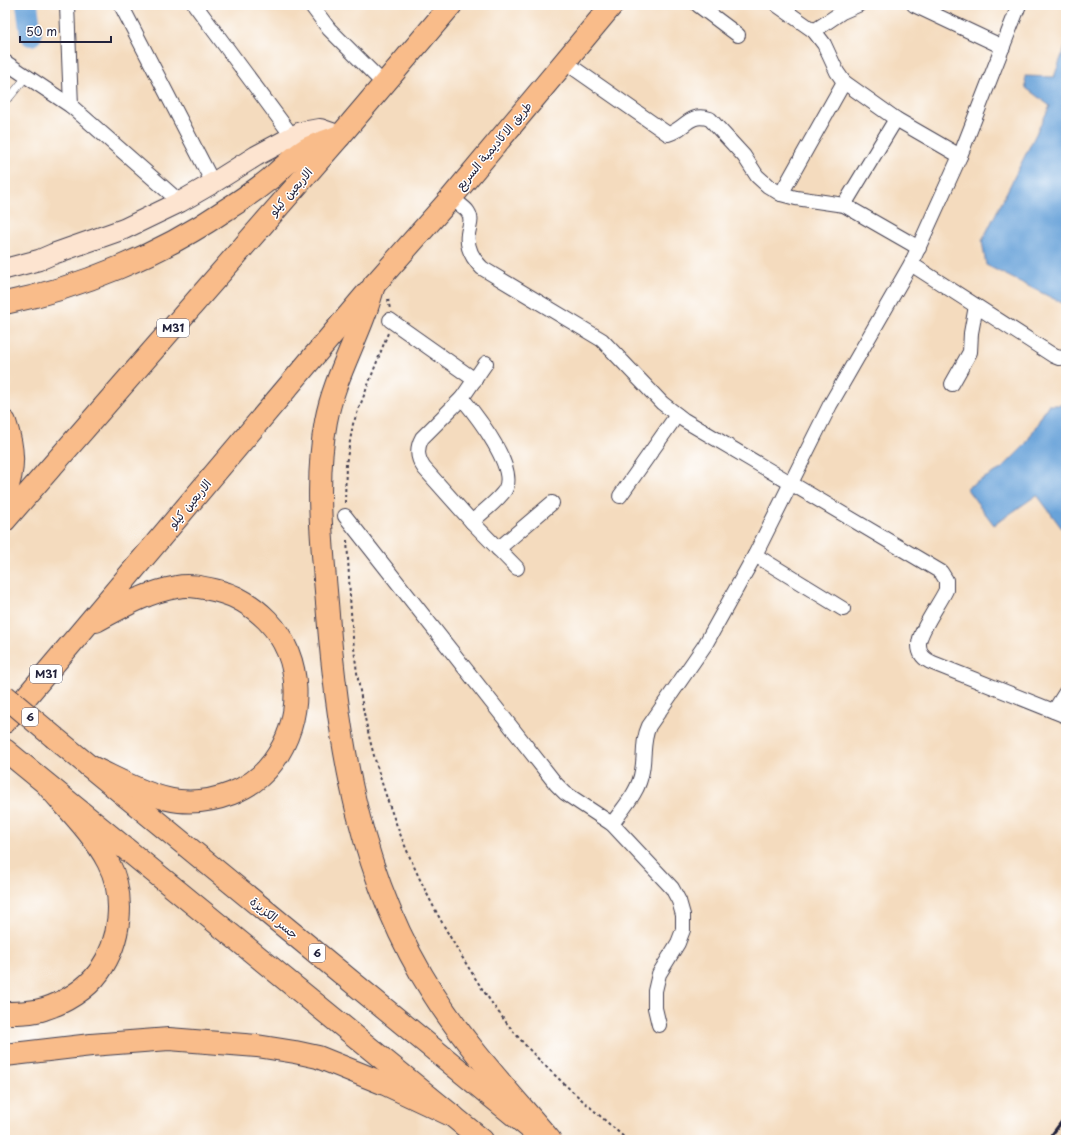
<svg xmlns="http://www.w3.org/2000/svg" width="1071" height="1145" viewBox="0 0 1071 1145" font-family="'Playpen Sans','Playpen Sans Arabic',sans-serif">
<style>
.water{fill:#69a3d9;stroke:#46628a}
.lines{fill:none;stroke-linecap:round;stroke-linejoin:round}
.river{stroke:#69a3d9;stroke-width:22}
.service-casing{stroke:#423e4f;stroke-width:8}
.minor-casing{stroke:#423e4f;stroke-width:16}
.secondary-casing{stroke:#423e4f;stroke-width:22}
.trunk-casing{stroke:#423e4f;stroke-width:24}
.motorway-casing{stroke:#423e4f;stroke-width:24}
.path{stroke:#423e4f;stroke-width:2;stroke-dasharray:3 3;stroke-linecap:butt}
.service{stroke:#fff;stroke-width:7}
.minor{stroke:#fff;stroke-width:14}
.secondary{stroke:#fde4d0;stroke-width:20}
.trunk{stroke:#f9bc8a;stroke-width:22}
.motorway{stroke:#f9bc8a;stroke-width:22}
.rail{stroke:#22223b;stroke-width:3}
.trunk-bridge-casing{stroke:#423e4f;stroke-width:24;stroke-linecap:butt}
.trunk-bridge{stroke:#f9bc8a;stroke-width:22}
.labels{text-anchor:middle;stroke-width:3;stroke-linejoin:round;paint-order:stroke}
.shield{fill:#fff;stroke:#646476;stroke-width:1}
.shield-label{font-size:11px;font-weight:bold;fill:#22223b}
.street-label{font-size:12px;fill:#22223b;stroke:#fff}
</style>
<rect width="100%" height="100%" fill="#fff"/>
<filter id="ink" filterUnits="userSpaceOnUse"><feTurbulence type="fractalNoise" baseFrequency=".025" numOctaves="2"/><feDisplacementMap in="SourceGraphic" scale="8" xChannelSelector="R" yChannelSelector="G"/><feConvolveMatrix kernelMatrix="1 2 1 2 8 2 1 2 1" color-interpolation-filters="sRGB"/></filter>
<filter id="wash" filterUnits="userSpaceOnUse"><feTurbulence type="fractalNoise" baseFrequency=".012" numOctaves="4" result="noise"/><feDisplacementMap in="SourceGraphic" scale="16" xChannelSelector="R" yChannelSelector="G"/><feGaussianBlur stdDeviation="0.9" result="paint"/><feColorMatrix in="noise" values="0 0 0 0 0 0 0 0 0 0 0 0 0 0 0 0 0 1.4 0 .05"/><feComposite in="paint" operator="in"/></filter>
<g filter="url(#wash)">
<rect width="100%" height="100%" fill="#f4dbbe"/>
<!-- water -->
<g class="water">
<path d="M 1066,44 L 1066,305 L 986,265 L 982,241 L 1050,106 L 1026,88 L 1025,76 L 1054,77 Z"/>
<path d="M 1048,405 L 1066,405 L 1066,534 L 1037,495 L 994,525 L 966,488 L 1001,469 L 1025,445 Z"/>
</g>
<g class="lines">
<!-- river -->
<path class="river" d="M 27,5 L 31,35"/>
</g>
</g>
<g filter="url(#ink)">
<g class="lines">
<!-- service casing -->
<g class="service-casing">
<path id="service" d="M 5,100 L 10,97 L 26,77"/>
</g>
<!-- minor casing -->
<g class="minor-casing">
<g id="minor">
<path d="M 67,5 L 71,106"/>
<path d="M 121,5 L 213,183"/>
<path d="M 195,5 L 292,136"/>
<path d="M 311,5 L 329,29 L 384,84"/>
<path d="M 698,5 L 738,35"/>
<path d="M 777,5 L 814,31 L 824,44 L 837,72 L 844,82 L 896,119 L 960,156"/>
<path d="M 914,5 L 1003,47"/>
<path d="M 814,31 L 842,12 L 858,5"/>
<path d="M 5,62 L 71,106 L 180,202"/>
<path d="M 565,62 L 668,134 C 686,129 688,112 710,119 L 744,156 L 757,176 L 768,186 L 781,194 L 796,198 L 844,205 L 919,248"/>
<path d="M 781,194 L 844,82"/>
<path d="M 451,198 C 457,203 465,207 468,212 C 473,220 469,226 468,234 C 466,248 473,259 482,268 L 602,340 L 662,403 L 684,420 L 941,572 L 946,580 L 946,590 C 940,603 918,633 919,645 C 919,655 925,660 933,663 L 1066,716"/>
<path d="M 844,205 L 896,119"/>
<path d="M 911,264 L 1054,356 L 1059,358 L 1066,357"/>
<path d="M 390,320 L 475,380"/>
<path d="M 486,363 L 462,398 L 422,438 C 416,449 417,458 424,468 L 472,522 L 517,568"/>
<path d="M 952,384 L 970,352 L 971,333 L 976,306"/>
<path d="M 462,398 C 476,415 518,468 505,490 C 498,501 481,513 472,522"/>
<path d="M 620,496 L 677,415"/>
<path d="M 345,516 L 556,784 L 565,793 L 612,824 L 672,888 L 679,901 L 683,915 L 683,930 L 678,943 L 659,974 L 655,991 L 655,1008 L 659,1025"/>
<path d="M 498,549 L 552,503"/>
<path d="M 755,555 L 843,609"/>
<path d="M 1054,711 L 1066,692"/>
<path d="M 612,824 C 623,808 639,792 642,771 C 645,755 642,741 649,726 L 705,645 L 755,555 L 830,405 L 911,264 L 960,156 L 1019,5"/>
</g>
</g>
<!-- secondary casing -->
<g class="secondary-casing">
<path id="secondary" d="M 5,269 L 39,260 L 53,254 L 124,229 L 180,202 L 213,183 L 256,156 L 301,132 L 320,129 L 340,136"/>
</g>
<!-- trunk casing -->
<g class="trunk-casing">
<g id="trunk">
<path d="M 340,136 L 451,5"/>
<path d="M 374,285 L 451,198 L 612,5"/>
<path d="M 55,738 L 537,1134"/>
<path d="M 5,750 L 482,1140"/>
</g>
</g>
<!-- motorway casing -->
<g class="motorway-casing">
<g id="motorway">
<path d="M 374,285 C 371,295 368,306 364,316 C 351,351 333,384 326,421 C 314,485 323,550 328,615 C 339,748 360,880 434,995 C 467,1047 510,1093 550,1140"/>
<path d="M 5,303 C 80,288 161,254 224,211 C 240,201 256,190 271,178 C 282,168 293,157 306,149 C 316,144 327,141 337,137"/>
<path d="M 5,422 C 14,449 15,468 5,495"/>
<path d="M 5,520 L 340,136"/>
<path d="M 5,722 L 368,292"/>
<path d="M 89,766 C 116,778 150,798 179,801 C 214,804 252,791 273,762 C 304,720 304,658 267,620 C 253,606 238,596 218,591 C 205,588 190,584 177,587 C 147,592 122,607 96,621"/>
<path d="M 5,1013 C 18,1013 32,1013 44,1009 C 64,1003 87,989 99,972 C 121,941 126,896 108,862 C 95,836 67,808 48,786"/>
<path d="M 5,1055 L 91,1045 L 169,1039 L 257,1046 L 295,1052 L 318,1057 L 385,1084 L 453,1116"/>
</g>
</g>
<!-- path -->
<g class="path">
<path d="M 388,299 L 390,309"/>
<path d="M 345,503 L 346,464 L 353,424 L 388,333"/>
<path d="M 347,540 C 350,590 351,641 360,691 C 376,789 415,882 467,965 C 483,991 500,1016 519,1038 C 552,1076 591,1107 627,1140"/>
</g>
<!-- service -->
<use href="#service" class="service"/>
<!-- minor -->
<use href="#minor" class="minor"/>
<!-- secondary -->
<use href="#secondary" class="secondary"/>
<!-- trunk -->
<use href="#trunk" class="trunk"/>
<!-- motorway -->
<use href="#motorway" class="motorway"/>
<!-- rail -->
<g class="rail">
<path d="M 1048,1140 L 1066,1116"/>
<path d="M 1058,1140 L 1066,1130"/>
</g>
<!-- trunk-bridge casing -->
<g class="trunk-bridge-casing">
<path id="trunk-bridge" d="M 5,696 L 55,738"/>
</g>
<!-- trunk-bridge -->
<use href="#trunk-bridge" class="trunk-bridge"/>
</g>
</g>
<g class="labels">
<!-- shield labels -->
<g class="shield">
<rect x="157" y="319" width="32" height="18" rx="3"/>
<rect x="30" y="665" width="32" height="18" rx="3"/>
<rect x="22" y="708" width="16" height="18" rx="3"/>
<rect x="309" y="944" width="16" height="18" rx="3"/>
</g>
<g class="shield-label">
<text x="173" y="332">M31</text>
<text x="46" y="678">M31</text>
<text x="30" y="721">6</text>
<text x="317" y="957">6</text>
</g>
<!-- street labels -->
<g class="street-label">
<text transform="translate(494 146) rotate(-50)" y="4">طريق الاكاديمية السريع</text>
<text transform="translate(291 192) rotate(-49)" y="4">الاربعين كيلو</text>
<text transform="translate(190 504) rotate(-50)" y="4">الاربعين كيلو</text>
<text transform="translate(274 918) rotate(39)" y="4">جسر الكزيزة</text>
</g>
</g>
<!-- margin -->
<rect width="1071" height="1145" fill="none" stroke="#fff" stroke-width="20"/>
<!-- scale -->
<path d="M20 36v6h91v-6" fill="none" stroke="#22223b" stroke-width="2"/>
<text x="26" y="36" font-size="12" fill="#22223b" stroke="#ffffff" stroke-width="3" paint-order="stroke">50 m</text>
</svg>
